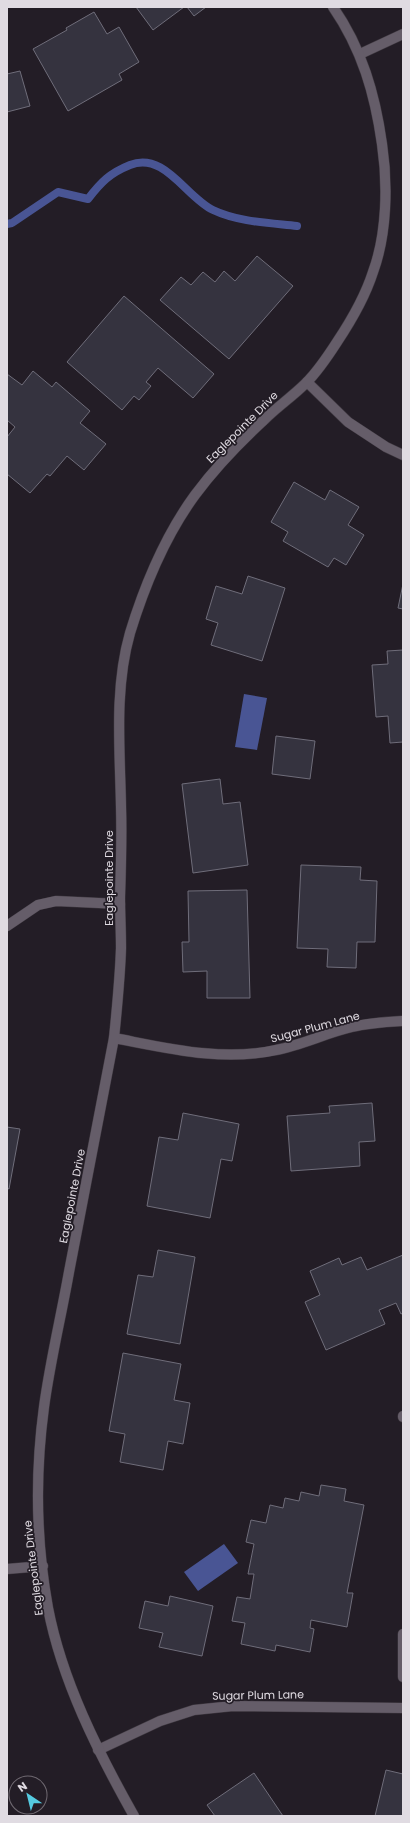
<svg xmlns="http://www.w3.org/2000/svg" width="410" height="1823" viewBox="0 0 410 1823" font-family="Poppins,sans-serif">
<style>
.water{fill:#495594}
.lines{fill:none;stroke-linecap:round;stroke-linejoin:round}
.stream{stroke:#495594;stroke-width:8}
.building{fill:#35333f;stroke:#6f6d7a}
.lane-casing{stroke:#403a42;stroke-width:11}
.street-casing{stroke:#403a42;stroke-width:11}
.lane{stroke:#655d69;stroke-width:10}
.street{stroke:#655d69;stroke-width:10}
.labels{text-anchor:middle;stroke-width:3.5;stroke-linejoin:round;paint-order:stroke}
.street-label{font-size:11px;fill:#e0dbe2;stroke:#231d26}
</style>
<rect width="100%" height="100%" fill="#231d26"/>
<!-- water -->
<g class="water">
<path d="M 244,694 L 267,698 L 257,750 L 235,747 Z"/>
<path d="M 224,1544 L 238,1563 L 198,1591 L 184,1572 Z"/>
</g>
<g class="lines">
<!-- stream -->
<path class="stream" d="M 7,224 L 12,223 L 58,192 L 88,199 C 101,182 110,173 130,165 C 164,151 186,197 213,210 C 238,222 270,223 297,226"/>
</g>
<!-- building -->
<g class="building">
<path d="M 136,7 L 184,7 L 153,30 Z"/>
<path d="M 187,7 L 206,7 L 194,16 Z"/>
<path d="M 94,12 L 107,34 L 119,27 L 139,62 L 119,74 L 122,80 L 68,111 L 33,49 L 67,30 L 66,28 Z"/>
<path d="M 20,71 L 30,106 L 7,112 L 7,74 Z"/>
<path d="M 257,256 L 293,286 L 229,359 L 160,300 L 181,277 L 191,285 L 203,272 L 215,282 L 224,271 L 235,281 Z"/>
<path d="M 124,296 L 214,374 L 193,398 L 158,368 L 146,382 L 151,386 L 139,400 L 134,396 L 122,410 L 67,362 Z"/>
<path d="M 33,371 L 52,387 L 56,382 L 90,411 L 80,423 L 106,444 L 84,470 L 67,456 L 50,476 L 47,474 L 30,493 L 7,474 L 7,437 L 15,427 L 7,420 L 7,374 L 22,385 Z"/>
<path d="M 294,482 L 325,500 L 330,490 L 359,507 L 348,525 L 364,535 L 346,565 L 334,558 L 328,567 L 283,541 L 288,532 L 271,522 Z"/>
<path d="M 248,576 L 285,588 L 262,661 L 211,645 L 218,623 L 206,619 L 216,586 L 242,594 Z"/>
<path d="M 403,584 L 403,609 L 398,608 Z"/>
<path d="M 403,650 L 403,742 L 390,743 L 388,716 L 376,717 L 372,665 L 388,664 L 387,651 Z"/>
<path d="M 276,736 L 315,741 L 310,779 L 272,774 Z"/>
<path d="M 220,779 L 223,804 L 240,802 L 248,865 L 193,873 L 182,784 Z"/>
<path d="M 301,865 L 361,867 L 360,880 L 377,881 L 375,942 L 357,942 L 356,968 L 327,967 L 328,949 L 297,948 Z"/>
<path d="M 247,890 L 250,998 L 207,998 L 207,971 L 183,972 L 182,942 L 189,942 L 188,891 Z"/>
<path d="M 372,1103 L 375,1141 L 359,1142 L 360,1166 L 291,1171 L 287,1116 L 330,1113 L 329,1106 Z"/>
<path d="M 183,1113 L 239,1124 L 232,1161 L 221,1159 L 210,1218 L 147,1206 L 159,1137 L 178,1140 Z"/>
<path d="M 7,1127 L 20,1129 L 9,1189 L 7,1188 Z"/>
<path d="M 158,1250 L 195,1257 L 180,1344 L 127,1334 L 138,1275 L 153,1277 Z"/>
<path d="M 403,1255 L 403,1313 L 401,1314 L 396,1303 L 379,1310 L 385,1324 L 326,1350 L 305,1302 L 320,1295 L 310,1271 L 339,1258 L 342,1265 L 361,1257 L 367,1270 Z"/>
<path d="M 123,1353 L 181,1364 L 174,1400 L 190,1403 L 183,1444 L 168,1441 L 163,1470 L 120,1462 L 125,1434 L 109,1431 Z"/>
<path d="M 321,1485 L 346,1489 L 344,1501 L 364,1505 L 347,1593 L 353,1593 L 347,1627 L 311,1620 L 310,1628 L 314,1629 L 310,1652 L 276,1645 L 275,1651 L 241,1644 L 245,1623 L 232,1621 L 237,1597 L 250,1599 L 254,1574 L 248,1574 L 254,1544 L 246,1542 L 251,1520 L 266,1523 L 270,1505 L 283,1508 L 285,1498 L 299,1501 L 301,1492 L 319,1496 Z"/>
<path d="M 170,1596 L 213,1606 L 202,1656 L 159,1647 L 163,1633 L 139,1628 L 145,1601 L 168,1606 Z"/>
<path d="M 386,1770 L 403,1774 L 403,1816 L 375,1816 Z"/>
<path d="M 254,1773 L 283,1816 L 215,1816 L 207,1805 Z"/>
</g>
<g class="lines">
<!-- lane casing -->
<g class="lane-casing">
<g id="lane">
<path d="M 7,926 L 38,905 L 56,901 L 120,904"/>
<path d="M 7,1569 L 43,1566"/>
</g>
</g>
<!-- street casing -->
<g class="street-casing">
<g id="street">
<path d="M 360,54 L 403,34"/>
<path d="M 307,382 L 348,422 L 386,447 L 403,455"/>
<path d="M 114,1038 C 167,1048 222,1062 276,1050 C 302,1045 326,1033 352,1027 C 368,1023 386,1022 403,1021"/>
<path d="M 403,1416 L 403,1417"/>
<path d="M 403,1634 L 403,1677"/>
<path d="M 98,1750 L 160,1721 L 194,1710 L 233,1706 L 403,1708"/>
<path d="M 134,1816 C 98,1752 62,1681 48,1608 C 36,1542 35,1474 44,1407 C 50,1362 61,1317 69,1272 C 84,1194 99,1116 114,1038 C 117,1008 120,979 121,948 C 121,931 120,914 120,897 C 121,867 122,837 121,807 C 120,749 114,689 130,633 C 145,584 165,536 195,495 C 215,468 239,443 264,420 C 277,407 293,396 306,383 C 318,371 328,356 337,342 C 351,321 365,297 373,272 C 387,234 388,184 382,144 C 375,94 362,49 333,7"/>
</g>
</g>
<!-- lane -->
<use href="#lane" class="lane"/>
<!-- street -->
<use href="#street" class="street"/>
</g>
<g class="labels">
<!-- street labels -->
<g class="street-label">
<text transform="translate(242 427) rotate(-45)" y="4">Eaglepointe Drive</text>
<text transform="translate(109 878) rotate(-90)" y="4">Eaglepointe Drive</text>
<text transform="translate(315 1027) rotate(-15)" y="4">Sugar Plum Lane</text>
<text transform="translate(72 1196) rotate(-79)" y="4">Eaglepointe Drive</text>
<text transform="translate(33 1568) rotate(-97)" y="4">Eaglepointe Drive</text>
<text transform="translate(258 1695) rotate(-1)" y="4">Sugar Plum Lane</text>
</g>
</g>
<!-- border -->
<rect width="410" height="1823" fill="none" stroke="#e0dbe2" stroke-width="16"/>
<!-- north arrow -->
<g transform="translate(28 1795) rotate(325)"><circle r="19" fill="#231d26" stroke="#6f6971"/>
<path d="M0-3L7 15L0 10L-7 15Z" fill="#55cae0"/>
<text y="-6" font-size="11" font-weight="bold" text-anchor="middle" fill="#e0dbe2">N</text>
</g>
</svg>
